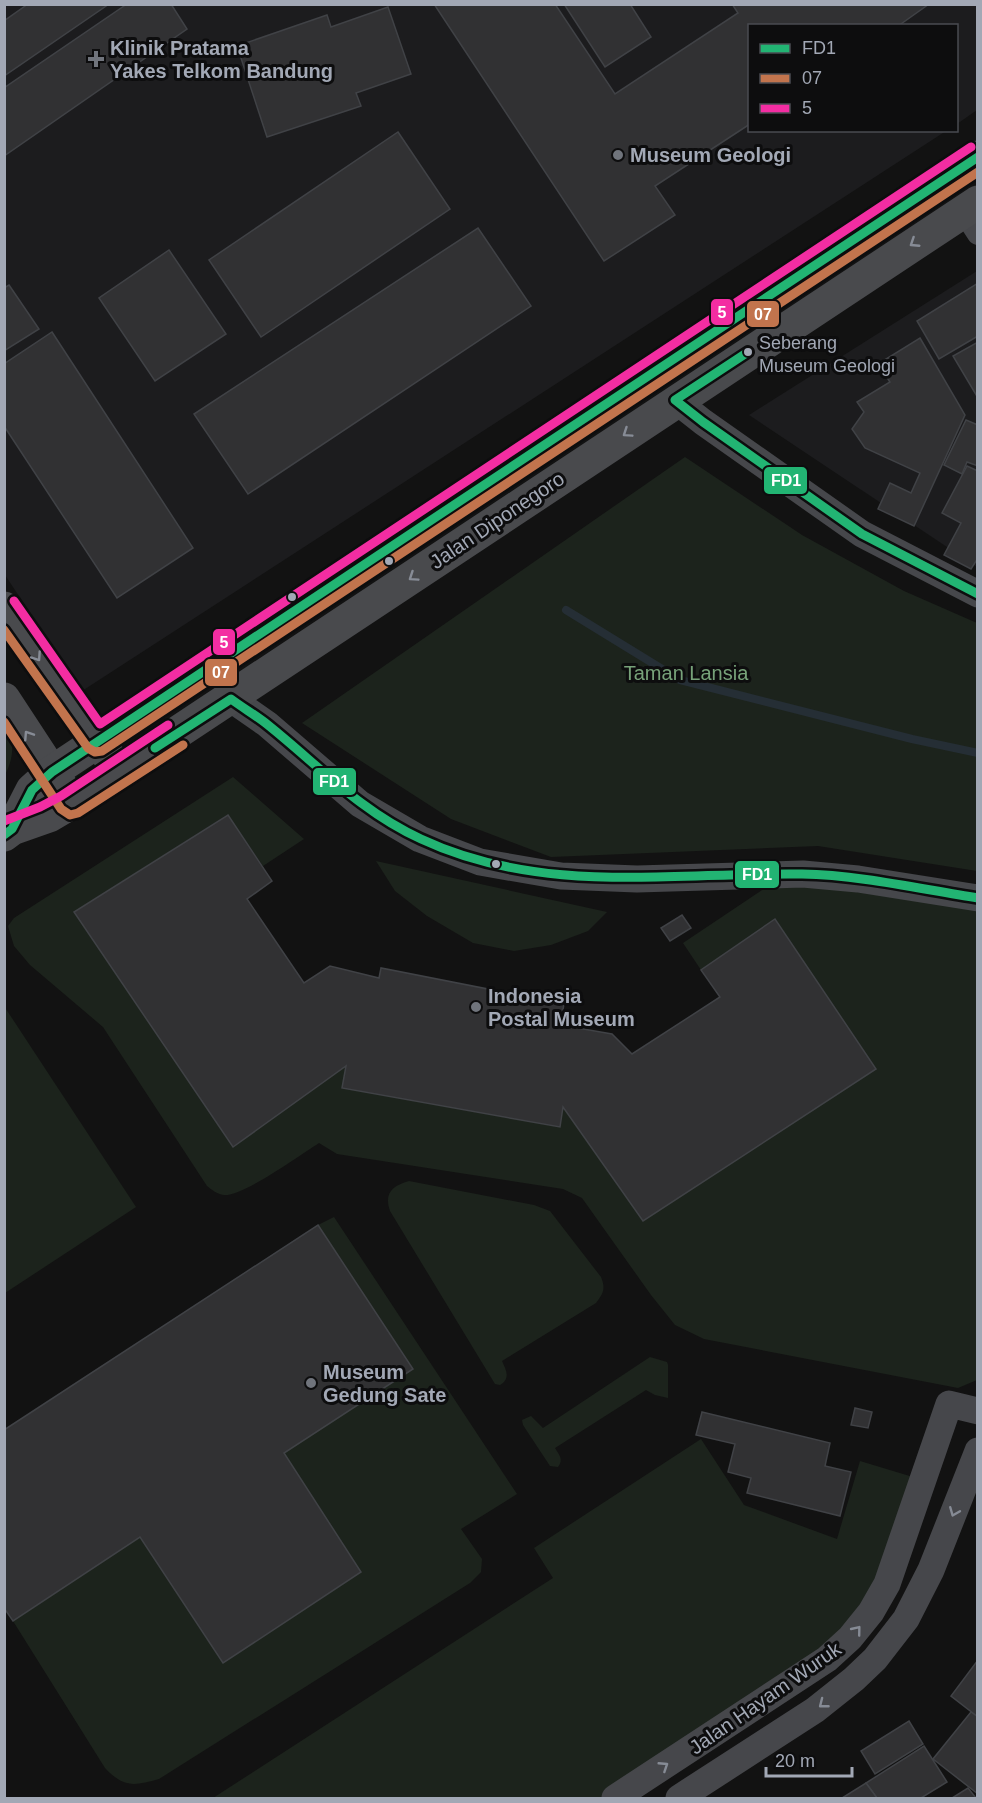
<svg xmlns="http://www.w3.org/2000/svg" width="982" height="1803" viewBox="0 0 982 1803" font-family="Helvetica,sans-serif">
<style>
.built{fill:#1c1c1e}
.green{fill:#1c231c}
.lines{fill:none;stroke-linecap:round;stroke-linejoin:round}
.stream{stroke:#252e35;stroke-width:8}
.building{fill:#313133;stroke:#404246;stroke-width:1.5}
.minor{stroke:#46474b;stroke-width:22}
.tertiary{stroke:#46474b;stroke-width:27}
.primary{stroke:#494a4d;stroke-width:33}
.bus-1-casing{stroke:#0d0d0e;stroke-width:14}
.bus-2-casing{stroke:#0d0d0e;stroke-width:14}
.bus-3-casing{stroke:#0d0d0e;stroke-width:14}
.bus-1{stroke:#22b473;stroke-width:9}
.bus-2{stroke:#c2744d;stroke-width:9}
.bus-3{stroke:#f32da2;stroke-width:9}
.oneway{stroke:#878c96}
.oneway2{stroke:#868b95}
.poi-dot{fill:#70747c;stroke:#0d0d0e;stroke-width:2}
.bus-dot{fill:#a2a8b5;stroke:#0d0d0e;stroke-width:2}
.labels{text-anchor:middle;stroke-width:6;stroke-linejoin:round;paint-order:stroke}
.bus-label{font-size:18px;fill:#a2a8b5;stroke:#0d0d0e;text-anchor:start}
.poi-label{font-size:20px;font-weight:bold;fill:#a2a8b5;stroke:#0d0d0e;text-anchor:start}
.street-label{font-size:20px;fill:#a2a8b5;stroke:#0d0d0e}
.park-label{font-size:20px;fill:#77a279;stroke:#0d0d0e}
.line-badge{stroke:#0d0d0e;stroke-width:2}
.badge-label{font-size:16px;text-anchor:middle;font-weight:bold;fill:#fff}
</style>
<rect width="100%" height="100%" fill="#121212"/>
<!-- built -->
<g class="built">
<path d="M 4,5 L 977,5 L 977,110 L 957,124 L 956,26 L 750,26 L 750,130 L 946,131 L 82,691 L 5,575 Z"/>
<path d="M 977,271 L 977,567 L 749,415 Z"/>
</g>
<!-- green -->
<g class="green">
<path d="M 685,457 L 802,535 L 904,591 L 977,623 L 977,871 L 818,846 L 551,857 L 451,819 L 302,723 Z"/>
<path d="M 5,719 C 13,741 16,753 5,775 Z"/>
<path d="M 233,777 L 304,839 L 263,866 L 227,815 L 74,912 L 233,1147 L 346,1066 L 342,1088 L 559,1127 L 563,1107 L 643,1221 L 876,1069 L 775,919 L 701,970 L 683,943 L 768,886 L 824,887 L 977,910 L 977,1380 L 958,1388 L 704,1339 L 675,1325 L 651,1295 L 582,1198 L 563,1189 L 337,1154 L 319,1143 C 300,1155 244,1196 224,1195 C 217,1194 212,1190 207,1186 L 103,1027 L 30,965 L 14,946 L 8,926 L 14,918 Z"/>
<path d="M 376,861 L 607,912 L 588,931 L 551,945 L 514,951 L 473,943 L 427,916 L 395,891 Z"/>
<path d="M 4,1006 L 136,1207 L 5,1293 L 4,1293 Z"/>
<path d="M 409,1181 L 534,1205 L 550,1211 L 601,1277 C 606,1289 603,1294 596,1303 L 502,1361 C 506,1370 511,1378 500,1385 L 495,1384 L 390,1211 C 384,1193 392,1186 409,1181 Z"/>
<path d="M 334,1217 L 517,1494 L 461,1529 L 482,1559 L 481,1572 L 470,1583 L 159,1779 C 134,1786 124,1788 105,1768 L 13,1621 L 140,1537 L 223,1663 L 361,1572 L 284,1453 L 412,1369 L 318,1225 Z"/>
<path d="M 650,1357 L 667,1362 L 668,1365 L 668,1398 L 655,1395 L 646,1390 L 555,1448 C 559,1455 564,1459 558,1467 L 550,1466 L 523,1425 L 522,1420 L 531,1416 L 543,1428 Z"/>
<path d="M 701,1439 L 744,1505 L 837,1539 L 860,1461 L 913,1477 L 872,1614 L 603,1798 L 213,1798 L 553,1578 L 534,1548 Z"/>
</g>
<g class="lines">
<!-- stream -->
<path class="stream" d="M 566,610 L 680,680 L 912,739 L 978,753"/>
</g>
<!-- building -->
<g class="building">
<path d="M 28,4 L 109,4 L 4,76 L 4,21 Z"/>
<path d="M 127,4 L 171,4 L 187,29 L 4,156 L 4,88 Z"/>
<path d="M 434,4 L 555,4 L 615,94 L 738,13 L 732,4 L 929,4 L 898,26 L 750,26 L 750,124 L 655,186 L 675,215 L 604,261 Z"/>
<path d="M 564,4 L 630,4 L 651,37 L 605,67 Z"/>
<path d="M 388,7 L 411,74 L 356,93 L 361,106 L 267,137 L 237,46 L 327,15 L 331,27 Z"/>
<path d="M 398,132 L 450,209 L 261,337 L 209,260 Z"/>
<path d="M 478,228 L 531,306 L 248,494 L 194,414 Z"/>
<path d="M 169,250 L 226,334 L 155,381 L 99,298 Z"/>
<path d="M 978,283 L 978,336 L 939,359 L 917,321 Z"/>
<path d="M 9,285 L 39,329 L 4,351 L 4,288 Z"/>
<path d="M 52,332 L 193,548 L 117,598 L 4,426 L 4,364 Z"/>
<path d="M 920,338 L 965,415 L 914,526 L 878,509 L 890,483 L 911,493 L 920,473 L 865,448 L 852,429 L 864,412 L 857,402 L 890,382 L 878,364 Z"/>
<path d="M 978,342 L 978,398 L 953,356 Z"/>
<path d="M 966,420 L 978,425 L 978,466 L 967,462 L 962,474 L 944,465 Z"/>
<path d="M 967,466 L 978,471 L 978,558 L 971,569 L 944,555 L 961,523 L 942,513 Z"/>
<path d="M 228,815 L 272,881 L 247,899 L 304,983 L 330,966 L 379,978 L 381,968 L 564,1004 L 560,1025 L 612,1034 L 632,1054 L 720,997 L 701,970 L 775,919 L 876,1069 L 643,1221 L 563,1107 L 560,1127 L 342,1088 L 346,1066 L 233,1147 L 74,912 Z"/>
<path d="M 682,915 L 691,928 L 670,941 L 661,928 Z"/>
<path d="M 318,1225 L 413,1369 L 284,1453 L 361,1572 L 223,1663 L 140,1537 L 13,1621 L 4,1608 L 4,1430 Z"/>
<path d="M 855,1408 L 872,1412 L 868,1428 L 851,1425 Z"/>
<path d="M 702,1412 L 830,1443 L 825,1466 L 851,1472 L 840,1516 L 747,1493 L 751,1478 L 728,1472 L 735,1444 L 696,1435 Z"/>
<path d="M 978,1660 L 978,1717 L 951,1696 Z"/>
<path d="M 971,1712 L 978,1717 L 978,1794 L 933,1759 Z"/>
<path d="M 909,1721 L 923,1744 L 875,1774 L 861,1751 Z"/>
<path d="M 924,1746 L 947,1782 L 921,1798 L 877,1798 L 866,1783 Z"/>
<path d="M 866,1783 L 877,1798 L 842,1798 Z"/>
<path d="M 968,1788 L 976,1798 L 952,1798 Z"/>
</g>
<g class="lines">
<!-- minor -->
<path class="minor" d="M 963,211 L 978,234"/>
<!-- tertiary -->
<g class="tertiary">
<path d="M 675,400 L 703,422 L 862,534 L 978,594"/>
<path d="M 231,699 L 267,724 L 360,804 L 420,839 L 480,862 L 561,876 L 637,879 L 803,874 L 858,879 L 978,898"/>
<path d="M 615,1798 L 827,1659 L 850,1638 L 871,1612 L 887,1584 L 949,1404 L 978,1411"/>
<path d="M 679,1798 L 815,1710 L 854,1679 L 875,1659 L 906,1619 L 931,1570 L 978,1451"/>
</g>
<!-- primary -->
<g class="primary">
<path d="M 4,608 L 110,758"/>
<path d="M 4,699 L 63,789"/>
<path d="M 12,829 L 32,790 L 52,772 L 978,157"/>
<path d="M 4,835 L 12,829 L 49,816 L 71,803 C 374,604 675,401 978,202"/>
</g>
<!-- bus-1 casing -->
<g class="bus-1-casing">
<g id="bus-1">
<path d="M 748,352 L 675,400 L 703,422 L 862,534 L 978,594"/>
<path d="M 155,748 L 231,699 C 243,708 257,716 268,725 C 318,765 361,812 421,839 C 543,896 673,872 802,874 C 860,875 920,889 978,898"/>
<path d="M 4,835 L 12,829 L 32,790 L 52,772 L 978,157"/>
</g>
</g>
<!-- bus-2 casing -->
<g class="bus-2-casing">
<g id="bus-2">
<path d="M 4,630 L 88,748 L 95,752 L 102,751 L 978,172"/>
<path d="M 4,722 L 61,809 L 70,815 L 78,813 L 183,745"/>
</g>
</g>
<!-- bus-3 casing -->
<g class="bus-3-casing">
<g id="bus-3">
<path d="M 14,601 L 100,724 L 971,147"/>
<path d="M 4,821 L 40,807 L 61,796 L 168,725"/>
</g>
</g>
<!-- bus-1 -->
<use href="#bus-1" class="bus-1"/>
<!-- bus-2 -->
<use href="#bus-2" class="bus-2"/>
<!-- bus-3 -->
<use href="#bus-3" class="bus-3"/>
</g>
<!-- one-way arrows -->
<defs><path id="oneway-chevron" d="M-2-3.5L2.5 0L-2 3.5" fill="none" stroke-width="1.6" stroke-linecap="round" stroke-linejoin="round" transform="scale(1.5)"/></defs>
<g class="oneway">
<use href="#oneway-chevron" transform="translate(914 243) rotate(147)"/>
<use href="#oneway-chevron" transform="translate(627 433) rotate(146)"/>
<use href="#oneway-chevron" transform="translate(413 577) rotate(146)"/>
<use href="#oneway-chevron" transform="translate(37 657) rotate(56)"/>
<use href="#oneway-chevron" transform="translate(28 735) rotate(-123)"/>
</g>
<g class="oneway2">
<use href="#oneway-chevron" transform="translate(954 1512) rotate(112)"/>
<use href="#oneway-chevron" transform="translate(857 1630) rotate(-51)"/>
<use href="#oneway-chevron" transform="translate(823 1704) rotate(142)"/>
<use href="#oneway-chevron" transform="translate(664 1766) rotate(-33)"/>
</g>
<!-- markers -->
<g class="poi-dot">
<path d="M93 50h6v6h6v6h-6v6h-6v-6h-6v-6h6z"/>
<circle cx="618" cy="155" r="6"/>
<circle cx="476" cy="1007" r="6"/>
<circle cx="311" cy="1383" r="6"/>
</g>
<g class="bus-dot">
<circle cx="748" cy="352" r="5"/>
<circle cx="389" cy="561" r="5"/>
<circle cx="292" cy="597" r="5"/>
<circle cx="496" cy="864" r="5"/>
</g>
<g class="labels">
<!-- bus labels -->
<g class="bus-label">
<text x="759" y="349">Seberang<tspan x="759" dy="23">Museum Geologi</tspan></text>
</g>
<!-- poi labels -->
<g class="poi-label">
<text x="110" y="55">Klinik Pratama<tspan x="110" dy="23">Yakes Telkom Bandung</tspan></text>
<text x="630" y="162">Museum Geologi</text>
<text x="488" y="1003">Indonesia<tspan x="488" dy="23">Postal Museum</tspan></text>
<text x="323" y="1379">Museum<tspan x="323" dy="23">Gedung Sate</tspan></text>
</g>
<!-- street labels -->
<g class="street-label">
<text transform="translate(497 520) rotate(-34)" y="7">Jalan Diponegoro</text>
<text transform="translate(765 1698) rotate(-35)" y="7">Jalan Hayam Wuruk</text>
</g>
<!-- park labels -->
<g class="park-label">
<text x="686" y="680">Taman Lansia</text>
</g>
</g>
<g class="line-badge">
<rect x="710" y="298" width="24" height="28" rx="6" fill="#f32da2"/>
<rect x="746" y="300" width="34" height="28" rx="6" fill="#c2744d"/>
<rect x="763" y="466" width="45" height="29" rx="6" fill="#22b473"/>
<rect x="212" y="628" width="24" height="28" rx="6" fill="#f32da2"/>
<rect x="204" y="658" width="34" height="29" rx="6" fill="#c2744d"/>
<rect x="312" y="767" width="45" height="29" rx="6" fill="#22b473"/>
<rect x="734" y="860" width="46" height="29" rx="6" fill="#22b473"/>
</g>
<g class="badge-label">
<text x="722" y="318">5</text>
<text x="763" y="320">07</text>
<text x="786" y="486">FD1</text>
<text x="224" y="648">5</text>
<text x="221" y="678">07</text>
<text x="334" y="787">FD1</text>
<text x="757" y="880">FD1</text>
</g>
<!-- border -->
<rect width="982" height="1803" fill="none" stroke="#a2a8b5" stroke-width="12"/>
<!-- legend -->
<rect x="748" y="24" width="210" height="108" fill="#0d0d0e" stroke="#494b51" stroke-width="1.5"/>
<rect x="760" y="44" width="30" height="9" fill="#22b473" stroke="#494b51" stroke-width="1.5"/>
<text x="802" y="54" font-size="18" fill="#a2a8b5">FD1</text>
<rect x="760" y="74" width="30" height="9" fill="#c2744d" stroke="#494b51" stroke-width="1.5"/>
<text x="802" y="84" font-size="18" fill="#a2a8b5">07</text>
<rect x="760" y="104" width="30" height="9" fill="#f32da2" stroke="#494b51" stroke-width="1.5"/>
<text x="802" y="114" font-size="18" fill="#a2a8b5">5</text>
<!-- scale -->
<path d="M766 1767v9h86v-9" fill="none" stroke="#a2a8b5" stroke-width="3"/>
<text x="775" y="1767" font-size="18" fill="#a2a8b5" stroke="#0d0d0e" stroke-width="4.5" paint-order="stroke">20 m</text>
</svg>
